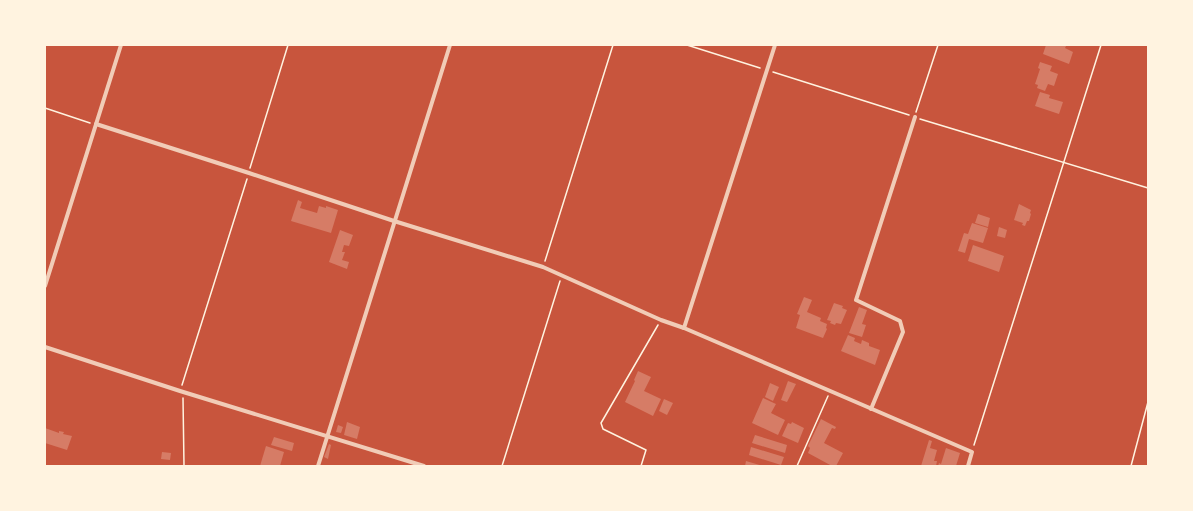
<svg xmlns="http://www.w3.org/2000/svg" width="1193" height="511" viewBox="0 0 1193 511" font-family="'DejaVu Sans',sans-serif">
<style>
.building{fill:#d67c66}
.lines{fill:none;stroke-linecap:round;stroke-linejoin:round}
.path{stroke:#fff3e0;stroke-width:1.5}
.minor{stroke:#f1ccb7;stroke-width:4}
</style>
<rect width="100%" height="100%" fill="#c8553d"/>
<!-- building -->
<g class="building">
<path d="M 1046,45 L 1064,45 L 1066,46 L 1065,48 L 1073,52 L 1069,64 L 1043,54 Z"/>
<path d="M 1040,62 L 1052,66 L 1050,71 L 1058,74 L 1054,86 L 1048,84 L 1045,91 L 1037,88 L 1038,85 L 1035,84 L 1040,69 L 1038,68 Z"/>
<path d="M 1040,92 L 1050,95 L 1049,98 L 1063,102 L 1059,114 L 1035,106 Z"/>
<path d="M 298,200 L 302,202 L 300,208 L 317,213 L 319,206 L 326,208 L 326,206 L 338,210 L 331,233 L 291,221 Z"/>
<path d="M 1019,204 L 1031,210 L 1030,213 L 1031,214 L 1029,221 L 1027,221 L 1025,226 L 1022,225 L 1023,223 L 1014,220 Z"/>
<path d="M 978,214 L 990,218 L 988,227 L 975,223 Z"/>
<path d="M 972,223 L 988,228 L 983,243 L 969,239 L 965,253 L 958,251 L 964,233 L 968,234 Z"/>
<path d="M 999,227 L 1007,230 L 1005,238 L 997,236 Z"/>
<path d="M 340,230 L 353,235 L 349,246 L 344,245 L 342,252 L 345,252 L 342,260 L 349,262 L 347,269 L 329,262 Z"/>
<path d="M 973,245 L 1004,256 L 999,272 L 968,261 Z"/>
<path d="M 804,297 L 812,300 L 807,312 L 821,318 L 820,321 L 827,324 L 826,328 L 827,329 L 823,338 L 796,328 L 800,315 L 797,314 Z"/>
<path d="M 834,303 L 843,306 L 842,308 L 847,310 L 841,324 L 836,323 L 835,325 L 830,323 L 831,321 L 827,320 Z"/>
<path d="M 859,307 L 867,310 L 862,324 L 866,325 L 862,337 L 849,333 Z"/>
<path d="M 848,335 L 855,338 L 854,341 L 861,344 L 862,340 L 869,343 L 869,346 L 880,350 L 875,365 L 841,351 Z"/>
<path d="M 638,371 L 651,377 L 644,391 L 661,399 L 653,416 L 625,402 L 635,381 L 634,380 Z"/>
<path d="M 788,381 L 796,384 L 787,402 L 781,400 Z"/>
<path d="M 770,383 L 779,387 L 773,401 L 765,397 Z"/>
<path d="M 763,398 L 776,404 L 771,413 L 785,420 L 778,435 L 752,423 Z"/>
<path d="M 664,399 L 673,403 L 667,415 L 659,411 Z"/>
<path d="M 821,419 L 836,427 L 835,429 L 832,428 L 824,443 L 843,453 L 836,466 L 832,466 L 808,453 L 810,448 L 808,446 Z"/>
<path d="M 347,422 L 360,427 L 357,439 L 344,435 Z"/>
<path d="M 792,422 L 804,428 L 798,443 L 782,436 L 788,423 L 791,424 Z"/>
<path d="M 338,425 L 343,427 L 341,433 L 336,432 Z"/>
<path d="M 45,428 L 59,433 L 59,431 L 64,432 L 63,434 L 72,436 L 67,450 L 45,443 Z"/>
<path d="M 755,435 L 787,445 L 785,453 L 752,443 Z"/>
<path d="M 274,437 L 294,443 L 292,451 L 271,445 Z"/>
<path d="M 929,440 L 932,441 L 930,448 L 937,450 L 934,461 L 937,461 L 936,466 L 921,466 Z"/>
<path d="M 329,444 L 331,445 L 328,459 L 324,457 Z"/>
<path d="M 266,446 L 284,452 L 280,466 L 260,466 Z"/>
<path d="M 751,447 L 784,457 L 781,465 L 749,455 Z"/>
<path d="M 946,448 L 960,453 L 956,466 L 938,466 L 939,463 L 941,464 Z"/>
<path d="M 162,452 L 171,453 L 170,460 L 161,459 Z"/>
<path d="M 746,461 L 763,466 L 745,466 Z"/>
</g>
<g class="lines">
<!-- path -->
<g class="path">
<path d="M 687,45 L 760,68"/>
<path d="M 773,72 L 909,115"/>
<path d="M 45,108 L 90,123"/>
<path d="M 916,112 L 938,45"/>
<path d="M 920,119 L 1148,188"/>
<path d="M 250,168 L 288,45"/>
<path d="M 545,261 L 613,45"/>
<path d="M 182,385 L 247,179"/>
<path d="M 183,398 L 184,466"/>
<path d="M 974,445 L 1101,45"/>
<path d="M 502,466 L 560,281"/>
<path d="M 641,466 L 646,450 L 603,429 L 601,423 L 658,325"/>
<path d="M 797,466 L 828,396"/>
<path d="M 1131,466 L 1148,402"/>
</g>
<!-- minor -->
<g class="minor">
<path d="M 96,124 L 249,173 L 394,221 L 543,267 L 661,320 L 684,328 L 972,452 L 968,466"/>
<path d="M 45,286 L 121,45"/>
<path d="M 684,328 L 775,45"/>
<path d="M 45,347 L 180,391 L 424,466"/>
<path d="M 871,409 L 903,332 L 900,321 L 856,300 L 915,117"/>
<path d="M 318,466 L 450,45"/>
</g>
</g>
<!-- border -->
<rect width="1193" height="511" fill="none" stroke="#fff3e0" stroke-width="92"/>
</svg>
